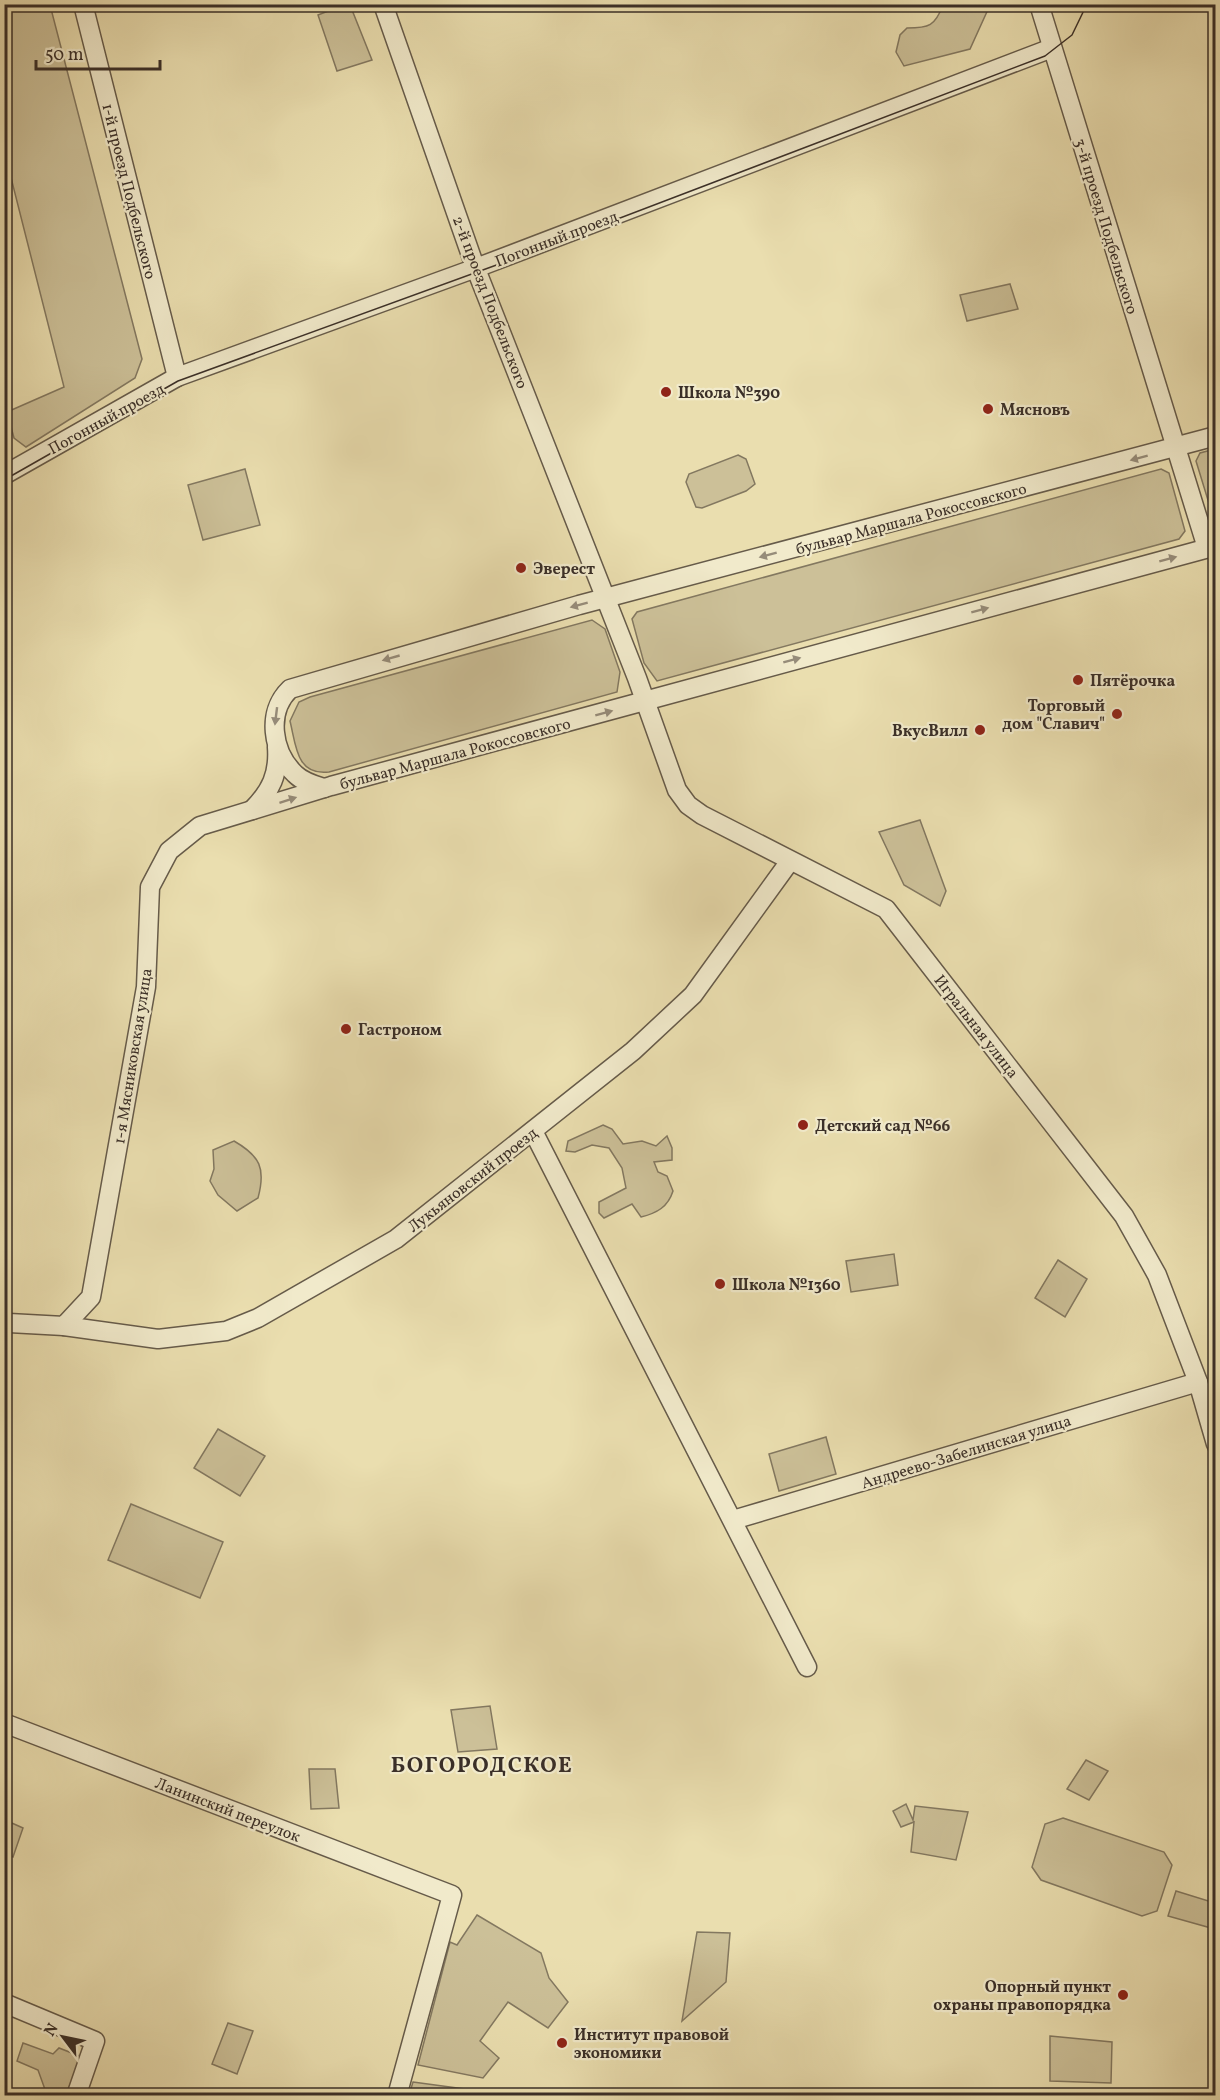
<svg xmlns="http://www.w3.org/2000/svg" width="1220" height="2100" viewBox="0 0 1220 2100" font-family="Vollkorn,serif">
<style>
.green{fill:#ccc098;stroke:#837860;stroke-width:1.5}
.lines{fill:none;stroke-linecap:round;stroke-linejoin:round}
.minor-casing{stroke:#665b4a;stroke-width:21}
.minor{stroke:#f1eacb;stroke-width:18}
.tram{stroke:#3a2f28;stroke-width:1.5}
.oneway{fill:#968c7a}
.poi-dot{fill:#8f2418;stroke:#f1eacb;stroke-width:2}
.labels{text-anchor:middle;stroke-width:4.5;stroke-linejoin:round;paint-order:stroke}
.street-label{font-size:16px;fill:#3a2f28;stroke:#f1eacb}
.poi-label{font-size:16px;font-weight:bold;fill:#3a2f28;stroke:#f1eacb;text-anchor:start}
.district-label{font-size:22px;font-weight:bold;letter-spacing:1.5px;fill:#3a2f28;stroke:#f1eacb}
</style>
<rect width="100%" height="100%" fill="#eadeaf"/>
<filter id="stains"><feTurbulence type="fractalNoise" baseFrequency=".00333" numOctaves="4"/><feColorMatrix values="0 0 0 0 .2 0 0 0 0 .09 0 0 0 0 .02 0 0 0 .5 -.17"/></filter>
<radialGradient id="worn" r=".72"><stop offset=".6" stop-color="#630" stop-opacity="0"/><stop offset="1" stop-color="#630" stop-opacity=".3"/></radialGradient>
<!-- green -->
<g class="green">
<path d="M 346,4 L 350,5 L 372,60 L 337,71 L 318,15 Z"/>
<path d="M 4,5 L 50,5 L 142,359 L 135,378 L 26,447 L 14,438 L 7,412 L 64,387 L 5,154 Z"/>
<path d="M 943,5 L 990,5 L 970,49 L 904,66 L 896,52 L 900,35 L 907,28 C 929,28 935,26 943,5 Z"/>
<path d="M 1010,284 L 1018,309 L 967,321 L 960,295 Z"/>
<path d="M 1215,449 L 1216,449 L 1215,523 L 1196,461 L 1200,453 Z"/>
<path d="M 738,455 L 746,459 L 755,484 L 746,491 L 702,508 L 696,507 L 686,482 L 689,474 Z"/>
<path d="M 245,469 L 260,525 L 203,540 L 188,485 Z"/>
<path d="M 1161,469 L 1169,473 L 1185,531 L 1179,539 L 657,681 L 644,663 L 632,619 L 637,612 Z"/>
<path d="M 592,620 L 605,629 L 620,672 L 617,692 L 329,772 C 296,776 296,745 290,721 L 299,702 L 310,697 Z"/>
<path d="M 920,820 L 946,891 L 940,906 L 904,885 L 879,832 Z"/>
<path d="M 603,1125 L 612,1129 L 623,1144 L 642,1141 L 656,1146 L 667,1136 L 672,1148 L 672,1160 L 654,1162 L 658,1172 L 667,1176 L 673,1191 C 668,1207 657,1213 641,1217 L 632,1204 L 604,1218 L 599,1213 L 599,1202 L 626,1188 L 622,1168 L 609,1148 L 592,1145 L 575,1152 L 566,1151 L 568,1141 Z"/>
<path d="M 234,1141 C 260,1156 266,1168 258,1198 L 237,1211 L 218,1195 L 210,1181 L 214,1169 L 213,1150 Z"/>
<path d="M 894,1254 L 898,1285 L 851,1292 L 846,1261 Z"/>
<path d="M 1058,1260 L 1087,1279 L 1065,1317 L 1035,1298 Z"/>
<path d="M 218,1429 L 265,1456 L 240,1496 L 194,1468 Z"/>
<path d="M 826,1437 L 836,1474 L 779,1491 L 769,1454 Z"/>
<path d="M 131,1504 L 223,1542 L 200,1598 L 108,1560 Z"/>
<path d="M 490,1706 L 497,1749 L 458,1752 L 451,1710 Z"/>
<path d="M 1086,1760 L 1108,1771 L 1089,1800 L 1067,1789 Z"/>
<path d="M 309,1769 L 335,1769 L 339,1808 L 311,1809 Z"/>
<path d="M 906,1804 L 913,1820 L 915,1806 L 968,1812 L 956,1860 L 911,1852 L 914,1822 L 901,1827 L 893,1811 Z"/>
<path d="M 1063,1818 L 1164,1852 L 1172,1865 L 1157,1911 L 1142,1916 L 1041,1880 L 1032,1867 L 1045,1824 Z"/>
<path d="M 5,1820 L 23,1828 L 13,1857 L 5,1853 Z"/>
<path d="M 1176,1891 L 1215,1903 L 1215,1915 L 1211,1928 L 1168,1916 Z"/>
<path d="M 477,1915 L 541,1953 L 549,1978 L 568,2002 L 548,2028 L 508,2002 L 480,2041 L 499,2058 L 483,2078 L 418,2065 L 450,1942 L 457,1945 Z"/>
<path d="M 697,1932 L 730,1933 L 726,1982 L 682,2021 Z"/>
<path d="M 228,2023 L 253,2031 L 237,2074 L 212,2064 Z"/>
<path d="M 1050,2036 L 1112,2042 L 1111,2083 L 1050,2081 Z"/>
<path d="M 23,2043 L 53,2054 L 59,2048 L 82,2057 L 68,2095 L 47,2095 L 38,2070 L 17,2061 Z"/>
<path d="M 413,2082 L 472,2090 L 481,2095 L 409,2095 Z"/>
</g>
<g class="lines">
<!-- minor casing -->
<g class="minor-casing">
<g id="minor">
<path d="M 83,4 L 177,377"/>
<path d="M 383,4 L 474,264 L 637,678 L 677,790 L 688,805 L 702,815 L 886,909 L 1124,1216 L 1157,1275 L 1198,1382 L 1216,1444"/>
<path d="M 1039,4 L 1207,548"/>
<path d="M 4,475 L 177,377 L 476,268 L 1052,48"/>
<path d="M 324,788 C 314,785 303,782 295,774 C 272,752 266,712 290,689 L 579,605 L 1216,436"/>
<path d="M 252,810 C 271,791 279,774 277,747"/>
<path d="M 533,1131 L 807,1667"/>
<path d="M 4,1326 L 9,1323 L 64,1326 L 91,1297 L 146,987 L 150,887 L 169,851 L 200,826 L 331,786 L 1216,546"/>
<path d="M 64,1326 L 158,1339 L 226,1331 L 258,1318 L 396,1239 L 633,1051 L 693,995 L 790,861"/>
<path d="M 733,1520 L 1198,1382"/>
<path d="M 4,1723 L 452,1895 L 397,2096"/>
<path d="M 4,2003 L 95,2041 L 76,2096"/>
</g>
</g>
<!-- minor -->
<use href="#minor" class="minor"/>
<!-- tram -->
<path class="tram" d="M 4,480 L 178,381 L 502,263 L 1045,56 L 1072,35 L 1087,4"/>
</g>
<!-- one-way arrows -->
<defs><path id="oneway-solid" d="M-6-.8H1V-3.2L6.5 0L1 3.2V.8H-6Z" transform="scale(1.5)"/></defs>
<g class="oneway">
<use href="#oneway-solid" transform="translate(1139 458) rotate(165)"/>
<use href="#oneway-solid" transform="translate(768 555) rotate(165)"/>
<use href="#oneway-solid" transform="translate(1168 559) rotate(-15)"/>
<use href="#oneway-solid" transform="translate(579 605) rotate(165)"/>
<use href="#oneway-solid" transform="translate(980 610) rotate(-15)"/>
<use href="#oneway-solid" transform="translate(391 658) rotate(164)"/>
<use href="#oneway-solid" transform="translate(792 660) rotate(-15)"/>
<use href="#oneway-solid" transform="translate(604 713) rotate(-15)"/>
<use href="#oneway-solid" transform="translate(276 716) rotate(97)"/>
<use href="#oneway-solid" transform="translate(288 800) rotate(-18)"/>
</g>
<!-- markers -->
<g class="poi-dot">
<circle cx="666" cy="392" r="6"/>
<circle cx="988" cy="409" r="6"/>
<circle cx="521" cy="568" r="6"/>
<circle cx="1078" cy="680" r="6"/>
<circle cx="1117" cy="714" r="6"/>
<circle cx="980" cy="730" r="6"/>
<circle cx="346" cy="1029" r="6"/>
<circle cx="803" cy="1125" r="6"/>
<circle cx="720" cy="1284" r="6"/>
<circle cx="1123" cy="1995" r="6"/>
<circle cx="562" cy="2043" r="6"/>
</g>
<g class="labels">
<!-- street labels -->
<g class="street-label">
<text transform="translate(130 191) rotate(76)" y="6">1-й проезд Подбельского</text>
<text transform="translate(1107 226) rotate(73)" y="6">3-й проезд Подбельского</text>
<text transform="translate(556 238) rotate(-21)" y="6">Погонный проезд</text>
<text transform="translate(491 302) rotate(69)" y="6">2-й проезд Подбельского</text>
<text transform="translate(106 418) rotate(-29)" y="6">Погонный проезд</text>
<text transform="translate(911 518) rotate(-15)" y="6">бульвар Маршала Рокоссовского</text>
<text transform="translate(455 753) rotate(-15)" y="6">бульвар Маршала Рокоссовского</text>
<text transform="translate(977 1026) rotate(52)" y="6">Игральная улица</text>
<text transform="translate(132 1056) rotate(-81)" y="6">1-я Мясниковская улица</text>
<text transform="translate(472 1179) rotate(-38)" y="6">Лукьяновский проезд</text>
<text transform="translate(966 1451) rotate(-17)" y="6">Андреево-Забелинская улица</text>
<text transform="translate(228 1809) rotate(21)" y="6">Ланинский переулок</text>
</g>
<!-- poi labels -->
<g class="poi-label">
<text x="678" y="398">Школа №390</text>
<text x="1000" y="415">Мясновъ</text>
<text x="533" y="574">Эверест</text>
<text x="1090" y="686">Пятёрочка</text>
<text x="1105" y="711" text-anchor="end">Торговый<tspan x="1105" dy="18">дом "Славич"</tspan></text>
<text x="968" y="736" text-anchor="end">ВкусВилл</text>
<text x="358" y="1035">Гастроном</text>
<text x="815" y="1131">Детский сад №66</text>
<text x="732" y="1290">Школа №1360</text>
<text x="1111" y="1992" text-anchor="end">Опорный пункт<tspan x="1111" dy="18">охраны правопорядка</tspan></text>
<text x="574" y="2040">Институт правовой<tspan x="574" dy="18">экономики</tspan></text>
</g>
<!-- district labels -->
<g class="district-label">
<text x="482" y="1772">БОГОРОДСКОЕ</text>
</g>
</g>
<!-- margin -->
<rect width="1220" height="2100" fill="none" stroke="#eadeaf" stroke-width="24"/>
<rect x="6" y="6" width="1208" height="2088" fill="none" stroke="#3a2f28" stroke-width="3"/>
<rect x="12" y="12" width="1196" height="2076" fill="none" stroke="#3a2f28" stroke-width="1.5"/>
<!-- north arrow -->
<g transform="translate(63 2037) rotate(302)" stroke="#f1eacb" stroke-width="4.5" paint-order="stroke">
<path d="M0-4.5L10 22L0 15L-10 22Z" fill="#3a2f28"/>
<text y="-9" font-size="16" font-weight="bold" text-anchor="middle" fill="#3a2f28">N</text>
</g>
<!-- scale -->
<path d="M36 60v9h124v-9" fill="none" stroke="#3a2f28" stroke-width="3"/>
<text x="45" y="60" font-size="18" fill="#3a2f28" stroke="#f1eacb" stroke-width="4.5" paint-order="stroke">50 m</text>
<rect width="100%" height="100%" filter="url(#stains)"/>
<rect width="100%" height="100%" fill="url(#worn)"/>
</svg>
